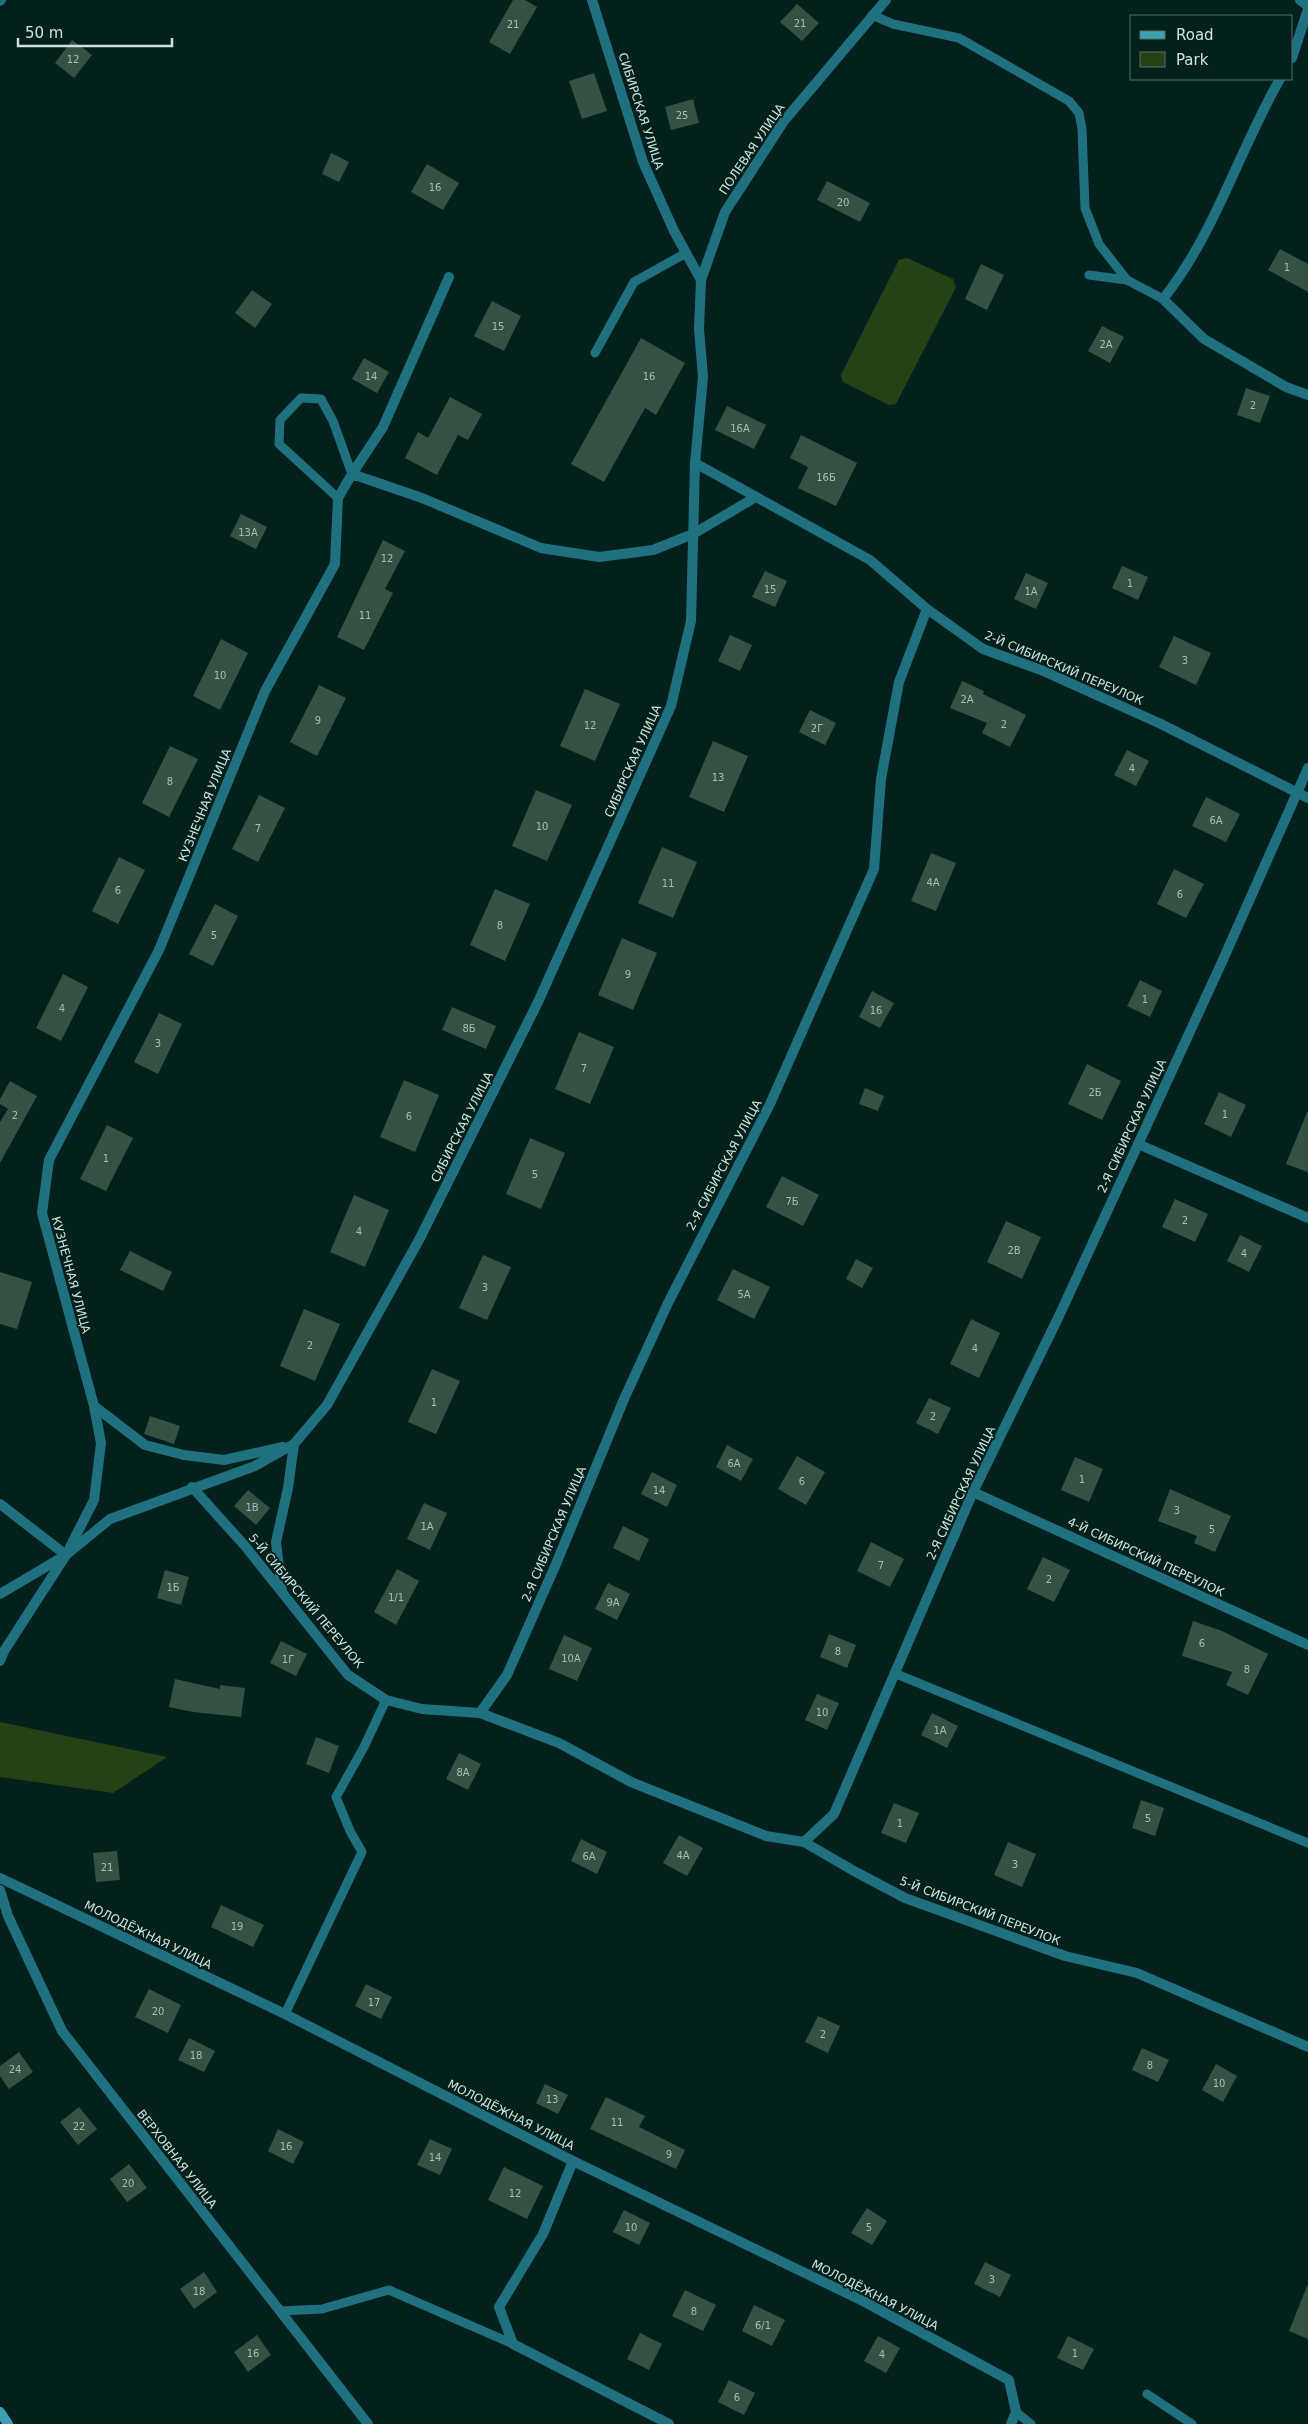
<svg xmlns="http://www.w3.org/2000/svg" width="1308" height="2424" viewBox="0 0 1308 2424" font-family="'DejaVu Sans',sans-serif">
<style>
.green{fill:#254214}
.building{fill:#345142}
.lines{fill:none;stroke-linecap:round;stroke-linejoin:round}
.lane{stroke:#20717f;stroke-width:9}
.street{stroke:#20717f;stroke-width:10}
.secondary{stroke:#3ca0b2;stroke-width:10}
.labels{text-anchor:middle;stroke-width:4;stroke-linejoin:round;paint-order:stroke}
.number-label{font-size:10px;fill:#a7beb8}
.street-label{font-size:12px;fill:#cde2df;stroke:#03201d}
</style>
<rect width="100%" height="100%" fill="#03201d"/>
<!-- green -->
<g class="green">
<path d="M 907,258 L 953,279 L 956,287 L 896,404 L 889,405 L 843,382 L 841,375 L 899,260 Z"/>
<path d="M 0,1722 L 167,1757 L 113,1793 L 0,1777 Z"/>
</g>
<!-- building -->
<g class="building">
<path d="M 513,0 L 525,0 L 537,7 L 510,54 L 489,42 Z"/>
<path d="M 797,4 L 819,23 L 802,41 L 780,22 Z"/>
<path d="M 72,40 L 92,55 L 74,78 L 55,63 Z"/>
<path d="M 594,73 L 607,111 L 582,119 L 569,81 Z"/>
<path d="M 693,99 L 699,123 L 671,130 L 665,107 Z"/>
<path d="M 331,153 L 349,162 L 339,182 L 322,174 Z"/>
<path d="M 427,164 L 459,183 L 443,210 L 411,192 Z"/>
<path d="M 827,181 L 870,203 L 860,222 L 817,200 Z"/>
<path d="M 1280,249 L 1308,264 L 1308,292 L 1268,270 Z"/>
<path d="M 981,264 L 1004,275 L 987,310 L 965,299 Z"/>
<path d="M 252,290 L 272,304 L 255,328 L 235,313 Z"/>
<path d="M 492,301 L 521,316 L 504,351 L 474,336 Z"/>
<path d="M 1102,326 L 1124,337 L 1110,363 L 1088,351 Z"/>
<path d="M 641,338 L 685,363 L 656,415 L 645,408 L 604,482 L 571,464 Z"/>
<path d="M 364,358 L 389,372 L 377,393 L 352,379 Z"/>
<path d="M 1246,388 L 1270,396 L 1260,423 L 1237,415 Z"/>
<path d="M 450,397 L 482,414 L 468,440 L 458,435 L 437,475 L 405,458 L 418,432 L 428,438 Z"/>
<path d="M 727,406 L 766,425 L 754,449 L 715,430 Z"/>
<path d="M 801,435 L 857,463 L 836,506 L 798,488 L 808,467 L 790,458 Z"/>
<path d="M 241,514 L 267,527 L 256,549 L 230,536 Z"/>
<path d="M 383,540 L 405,551 L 385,589 L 393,593 L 364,650 L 337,637 Z"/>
<path d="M 1122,566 L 1148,577 L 1138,600 L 1112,588 Z"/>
<path d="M 765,571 L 787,581 L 775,607 L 752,597 Z"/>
<path d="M 1026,573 L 1048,583 L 1036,609 L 1014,599 Z"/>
<path d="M 730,635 L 752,645 L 740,671 L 718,661 Z"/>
<path d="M 1174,636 L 1211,653 L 1196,685 L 1159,667 Z"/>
<path d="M 221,639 L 248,653 L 220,710 L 193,696 Z"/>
<path d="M 962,681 L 984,691 L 983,694 L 1026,715 L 1010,747 L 982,733 L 987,723 L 950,708 Z"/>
<path d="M 319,685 L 346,698 L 317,756 L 290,742 Z"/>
<path d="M 585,689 L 620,704 L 595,761 L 560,746 Z"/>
<path d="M 810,710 L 836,723 L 825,745 L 799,732 Z"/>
<path d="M 713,741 L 748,756 L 724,812 L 689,797 Z"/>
<path d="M 170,746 L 198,759 L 169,817 L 142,803 Z"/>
<path d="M 1127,750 L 1149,761 L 1136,786 L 1114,775 Z"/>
<path d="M 536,790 L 572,805 L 547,861 L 512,846 Z"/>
<path d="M 259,795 L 285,808 L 258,862 L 232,849 Z"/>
<path d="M 1206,797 L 1240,814 L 1226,842 L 1192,826 Z"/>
<path d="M 662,847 L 697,862 L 673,918 L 638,903 Z"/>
<path d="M 931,853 L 956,863 L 936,911 L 911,901 Z"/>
<path d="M 119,857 L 145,870 L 118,924 L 92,911 Z"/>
<path d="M 1174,869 L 1204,884 L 1186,918 L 1157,904 Z"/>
<path d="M 495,889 L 530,904 L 505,961 L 470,945 Z"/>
<path d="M 215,904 L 238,916 L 213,966 L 189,954 Z"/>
<path d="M 622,938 L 657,953 L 633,1010 L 598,995 Z"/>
<path d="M 63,974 L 88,987 L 61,1041 L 36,1028 Z"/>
<path d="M 1140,980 L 1162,991 L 1150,1017 L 1127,1006 Z"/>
<path d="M 872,991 L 894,1003 L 880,1028 L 859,1017 Z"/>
<path d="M 452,1007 L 496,1026 L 486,1049 L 442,1030 Z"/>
<path d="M 159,1013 L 182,1024 L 158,1074 L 134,1062 Z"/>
<path d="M 579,1032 L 614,1047 L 590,1104 L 555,1089 Z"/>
<path d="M 1087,1064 L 1121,1081 L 1102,1120 L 1068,1104 Z"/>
<path d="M 404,1080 L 439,1095 L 415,1152 L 380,1137 Z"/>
<path d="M 10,1081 L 37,1096 L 0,1163 L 0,1122 L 8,1109 L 0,1104 L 0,1099 Z"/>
<path d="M 865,1088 L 884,1096 L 878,1111 L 859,1104 Z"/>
<path d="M 1219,1092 L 1246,1105 L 1231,1137 L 1204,1124 Z"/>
<path d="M 1307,1112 L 1308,1112 L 1308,1172 L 1286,1164 Z"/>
<path d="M 107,1125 L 133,1138 L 106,1191 L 80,1179 Z"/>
<path d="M 530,1138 L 565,1153 L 541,1209 L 506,1194 Z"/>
<path d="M 782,1176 L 819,1195 L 803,1226 L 766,1207 Z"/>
<path d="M 354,1195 L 389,1210 L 365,1267 L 330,1252 Z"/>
<path d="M 1175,1199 L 1208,1214 L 1195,1242 L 1162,1227 Z"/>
<path d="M 1006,1221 L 1041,1237 L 1022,1279 L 987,1262 Z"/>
<path d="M 1240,1235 L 1262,1246 L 1249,1272 L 1227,1261 Z"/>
<path d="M 130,1251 L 172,1272 L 163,1291 L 120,1270 Z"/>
<path d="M 483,1255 L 511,1267 L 487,1320 L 459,1308 Z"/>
<path d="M 856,1259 L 873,1268 L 862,1288 L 846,1279 Z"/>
<path d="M 733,1269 L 770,1287 L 754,1319 L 717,1300 Z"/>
<path d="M 0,1272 L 32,1282 L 17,1329 L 0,1324 Z"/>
<path d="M 304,1309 L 340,1324 L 315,1381 L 280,1366 Z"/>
<path d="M 971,1319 L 1000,1333 L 979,1378 L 950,1364 Z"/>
<path d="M 432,1369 L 460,1381 L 436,1434 L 408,1422 Z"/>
<path d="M 929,1398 L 951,1408 L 938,1434 L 916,1423 Z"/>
<path d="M 150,1416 L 180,1426 L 174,1444 L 144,1434 Z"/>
<path d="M 727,1445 L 753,1459 L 741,1481 L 716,1467 Z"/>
<path d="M 797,1456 L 825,1472 L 806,1505 L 778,1489 Z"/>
<path d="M 1075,1457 L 1103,1469 L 1089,1502 L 1061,1490 Z"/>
<path d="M 652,1472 L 677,1485 L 667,1507 L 641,1494 Z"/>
<path d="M 1170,1489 L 1231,1516 L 1215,1552 L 1194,1543 L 1197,1536 L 1158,1521 Z"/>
<path d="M 248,1490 L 270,1508 L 256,1525 L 234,1506 Z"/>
<path d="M 424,1503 L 447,1513 L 430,1550 L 407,1539 Z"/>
<path d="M 623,1526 L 649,1539 L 639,1561 L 613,1548 Z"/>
<path d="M 871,1542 L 904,1559 L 890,1587 L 857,1571 Z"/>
<path d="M 1043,1557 L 1070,1570 L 1054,1602 L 1027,1589 Z"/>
<path d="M 397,1569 L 419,1581 L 396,1625 L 374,1612 Z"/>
<path d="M 165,1570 L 189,1577 L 181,1605 L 157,1598 Z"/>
<path d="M 608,1583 L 630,1594 L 617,1620 L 595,1609 Z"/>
<path d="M 1193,1621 L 1222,1631 L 1268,1654 L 1248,1695 L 1226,1685 L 1232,1672 L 1182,1656 Z"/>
<path d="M 829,1634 L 856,1645 L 847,1668 L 820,1657 Z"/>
<path d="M 564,1635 L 592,1648 L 577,1681 L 549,1669 Z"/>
<path d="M 281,1641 L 307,1654 L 296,1676 L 270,1663 Z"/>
<path d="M 175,1679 L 220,1689 L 220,1685 L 245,1688 L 241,1717 L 193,1712 L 169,1707 Z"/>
<path d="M 817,1694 L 839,1703 L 827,1730 L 805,1720 Z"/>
<path d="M 932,1713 L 958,1726 L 947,1748 L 921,1735 Z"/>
<path d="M 316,1737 L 339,1746 L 329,1773 L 306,1764 Z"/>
<path d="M 459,1753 L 481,1764 L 468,1790 L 446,1779 Z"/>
<path d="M 1141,1800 L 1164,1808 L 1155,1836 L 1132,1828 Z"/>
<path d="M 894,1803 L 919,1813 L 906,1843 L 881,1833 Z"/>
<path d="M 679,1835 L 703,1848 L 687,1876 L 663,1863 Z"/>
<path d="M 581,1839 L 607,1852 L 597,1874 L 571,1861 Z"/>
<path d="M 1008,1842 L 1036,1854 L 1022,1887 L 994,1875 Z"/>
<path d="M 117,1851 L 120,1880 L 96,1882 L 93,1853 Z"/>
<path d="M 221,1905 L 264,1925 L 253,1947 L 211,1927 Z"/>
<path d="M 366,1984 L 392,1997 L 381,2019 L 355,2006 Z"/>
<path d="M 149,1989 L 181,2005 L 168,2033 L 135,2017 Z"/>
<path d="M 818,2016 L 840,2026 L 828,2053 L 805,2042 Z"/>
<path d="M 189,2038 L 215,2051 L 204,2072 L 178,2060 Z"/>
<path d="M 1142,2048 L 1169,2060 L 1158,2082 L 1132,2070 Z"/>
<path d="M 19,2052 L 33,2072 L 9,2089 L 0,2076 L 0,2066 Z"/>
<path d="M 1216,2064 L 1237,2076 L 1223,2102 L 1202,2090 Z"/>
<path d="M 545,2084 L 568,2095 L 558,2114 L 536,2103 Z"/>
<path d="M 606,2097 L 645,2116 L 639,2127 L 685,2150 L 676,2169 L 590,2129 Z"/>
<path d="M 79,2107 L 97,2129 L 78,2145 L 60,2122 Z"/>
<path d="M 278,2129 L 304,2142 L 293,2164 L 268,2151 Z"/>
<path d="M 430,2139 L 452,2149 L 440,2175 L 417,2165 Z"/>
<path d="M 129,2164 L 147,2188 L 127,2202 L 110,2179 Z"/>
<path d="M 504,2167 L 543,2186 L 527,2219 L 488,2200 Z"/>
<path d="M 867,2208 L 887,2221 L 872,2245 L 851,2233 Z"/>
<path d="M 624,2210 L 650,2223 L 639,2245 L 613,2232 Z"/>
<path d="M 985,2262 L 1011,2275 L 1000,2297 L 974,2284 Z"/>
<path d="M 204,2272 L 217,2292 L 194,2309 L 180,2289 Z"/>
<path d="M 1307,2286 L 1308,2286 L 1308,2339 L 1289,2331 Z"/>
<path d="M 685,2290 L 716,2305 L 703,2331 L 672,2316 Z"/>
<path d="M 754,2305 L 785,2320 L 772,2346 L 742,2331 Z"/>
<path d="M 640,2333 L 662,2344 L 649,2370 L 627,2359 Z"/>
<path d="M 257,2335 L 271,2355 L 248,2372 L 234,2352 Z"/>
<path d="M 878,2336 L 900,2348 L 886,2373 L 864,2361 Z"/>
<path d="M 1068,2336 L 1094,2349 L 1083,2370 L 1057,2358 Z"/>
<path d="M 729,2380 L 755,2393 L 744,2415 L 718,2402 Z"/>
</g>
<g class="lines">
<!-- lane -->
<g class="lane">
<path d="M 872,15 L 893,24 L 959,38 L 1069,101 L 1079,113 L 1082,129 L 1085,208 L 1099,244 L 1127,280 L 1163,299"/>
<path d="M 1089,275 L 1127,280"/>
<path d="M 595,353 L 634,282 L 686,253"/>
<path d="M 338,498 L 279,444 L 280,420 L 301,398 L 321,399 L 333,421 L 352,474"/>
<path d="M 894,1673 L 1308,1843"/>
<path d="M 285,2014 L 362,1852 L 350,1831 L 336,1797 L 364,1747 L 386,1700"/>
<path d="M 280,2311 L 322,2309 L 389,2290 L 513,2344"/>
<path d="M 1147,2394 L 1192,2424"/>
<path d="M 1016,2412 L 1031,2424"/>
</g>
<!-- street -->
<g class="street">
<path d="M 1300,0 L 1308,6"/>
<path d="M 0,1 L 1,0"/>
<path d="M 1292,58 L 1308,9"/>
<path d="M 1280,79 C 1239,150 1215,234 1163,299 L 1204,339 L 1286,387 L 1308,395"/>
<path d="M 701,280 L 725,212 L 784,121 L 886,0"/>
<path d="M 695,463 L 870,560 L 927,609 L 983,649 L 1041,670 L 1161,724 L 1308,798"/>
<path d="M 352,474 L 383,427 L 449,277"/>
<path d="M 1138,1144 L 1308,1218"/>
<path d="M 94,1406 L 145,1445 L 184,1455 L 224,1460 L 283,1447"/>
<path d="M 192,1487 L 245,1546 L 348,1675 L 386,1700 L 422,1709 L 480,1713 L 559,1743 L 631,1782 L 766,1836 L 804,1842 L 854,1871 L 905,1898 L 1065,1956 L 1137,1973 L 1308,2047"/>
<path d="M 973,1492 L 1308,1645"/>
<path d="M 0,1504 L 66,1555"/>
<path d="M 282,1591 L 276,1542 L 288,1488 L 294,1444"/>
<path d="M 0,1594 L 66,1555 L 110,1519 L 255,1466 L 294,1444 L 327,1405 L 419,1240 L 538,1002 L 671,706 L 691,621 L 695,463 L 703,377 L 699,329 L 701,280 L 674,231 L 643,162 L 592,0"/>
<path d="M 0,1661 L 4,1651 L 66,1555 L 94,1500 L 101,1443 L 94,1406 L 42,1213 L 49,1160 L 159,950 L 265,691 L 335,564 L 338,498 L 352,474 L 422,498 L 541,548 L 599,557 L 653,550 L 693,534 L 756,497"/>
<path d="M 480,1713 L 507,1675 L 556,1564 L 624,1399 L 668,1303 L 770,1104 L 874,869 L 881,779 L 899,682 L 927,609"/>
<path d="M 804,1842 L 834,1814 L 973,1492 L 1059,1316 L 1222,962 L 1308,768"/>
<path d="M 0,1878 L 285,2014 L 573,2161 L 863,2301 L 1009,2380 L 1016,2412 L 1011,2424"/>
<path d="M 0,1890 L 8,1916 L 62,2031 L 368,2424"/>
<path d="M 573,2161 L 543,2234 L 499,2307 L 513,2344 L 669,2424"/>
</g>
<!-- secondary -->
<path class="secondary" d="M 0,2412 L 8,2424"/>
</g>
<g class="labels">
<!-- number labels -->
<g class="number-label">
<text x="800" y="27">21</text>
<text x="513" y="28">21</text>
<text x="73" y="63">12</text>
<text x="682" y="119">25</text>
<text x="435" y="191">16</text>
<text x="843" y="206">20</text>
<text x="1287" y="271">1</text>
<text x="498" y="330">15</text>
<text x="1106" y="348">2А</text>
<text x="371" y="380">14</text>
<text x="649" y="380">16</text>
<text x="1253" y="409">2</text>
<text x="740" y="432">16А</text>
<text x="826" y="481">16Б</text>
<text x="248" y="536">13А</text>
<text x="387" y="562">12</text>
<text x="1130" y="587">1</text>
<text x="770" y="593">15</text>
<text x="1031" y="595">1А</text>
<text x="365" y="619">11</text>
<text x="1185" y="664">3</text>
<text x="220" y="679">10</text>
<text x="967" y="703">2А</text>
<text x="318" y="724">9</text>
<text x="1004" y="728">2</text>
<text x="590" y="729">12</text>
<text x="817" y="732">2Г</text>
<text x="1132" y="772">4</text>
<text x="718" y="781">13</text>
<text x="170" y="785">8</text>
<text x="1216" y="824">6А</text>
<text x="542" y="830">10</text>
<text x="258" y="832">7</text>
<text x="933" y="886">4А</text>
<text x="668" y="887">11</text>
<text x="118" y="894">6</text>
<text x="1180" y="898">6</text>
<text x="500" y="929">8</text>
<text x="214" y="939">5</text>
<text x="628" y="978">9</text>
<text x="1145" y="1003">1</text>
<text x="62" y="1012">4</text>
<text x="876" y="1014">16</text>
<text x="469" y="1032">8Б</text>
<text x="158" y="1047">3</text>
<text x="584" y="1072">7</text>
<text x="1095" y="1096">2Б</text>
<text x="1225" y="1118">1</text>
<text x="15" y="1119">2</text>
<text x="409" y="1120">6</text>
<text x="106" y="1162">1</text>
<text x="535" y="1178">5</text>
<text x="792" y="1205">7Б</text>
<text x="1185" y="1224">2</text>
<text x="359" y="1235">4</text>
<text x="1014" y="1254">2В</text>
<text x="1244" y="1257">4</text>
<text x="485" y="1291">3</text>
<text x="744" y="1298">5А</text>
<text x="310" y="1349">2</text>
<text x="975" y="1352">4</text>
<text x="434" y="1406">1</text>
<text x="933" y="1420">2</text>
<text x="734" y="1467">6А</text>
<text x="1082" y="1483">1</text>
<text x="802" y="1485">6</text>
<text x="659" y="1494">14</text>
<text x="252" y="1511">1В</text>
<text x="1177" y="1514">3</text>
<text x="427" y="1530">1А</text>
<text x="1212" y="1533">5</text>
<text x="881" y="1569">7</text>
<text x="1049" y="1583">2</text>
<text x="173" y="1591">1Б</text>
<text x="396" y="1601">1/1</text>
<text x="613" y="1606">9А</text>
<text x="1202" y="1647">6</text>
<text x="838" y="1655">8</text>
<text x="571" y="1662">10А</text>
<text x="288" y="1663">1Г</text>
<text x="1247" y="1673">8</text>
<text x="822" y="1716">10</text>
<text x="940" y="1734">1А</text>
<text x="463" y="1776">8А</text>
<text x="1148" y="1822">5</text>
<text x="900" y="1827">1</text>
<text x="683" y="1859">4А</text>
<text x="589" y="1860">6А</text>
<text x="1015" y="1868">3</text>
<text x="107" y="1871">21</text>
<text x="237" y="1930">19</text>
<text x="374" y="2006">17</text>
<text x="158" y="2015">20</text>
<text x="823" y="2038">2</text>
<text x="196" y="2059">18</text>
<text x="1150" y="2069">8</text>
<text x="15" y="2073">24</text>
<text x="1219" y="2087">10</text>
<text x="552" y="2103">13</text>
<text x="617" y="2126">11</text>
<text x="79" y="2130">22</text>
<text x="286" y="2150">16</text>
<text x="669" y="2158">9</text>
<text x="435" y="2161">14</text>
<text x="128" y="2187">20</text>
<text x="515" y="2197">12</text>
<text x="631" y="2231">10</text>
<text x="869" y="2231">5</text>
<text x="992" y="2283">3</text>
<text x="199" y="2295">18</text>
<text x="694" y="2315">8</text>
<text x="763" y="2329">6/1</text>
<text x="253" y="2357">16</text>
<text x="1075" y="2357">1</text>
<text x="882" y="2358">4</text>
<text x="737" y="2401">6</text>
</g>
<!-- street labels -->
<g class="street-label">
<text transform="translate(641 111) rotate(72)" y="4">СИБИРСКАЯ УЛИЦА</text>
<text transform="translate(752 149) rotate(-56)" y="4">ПОЛЕВАЯ УЛИЦА</text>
<text transform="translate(1064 668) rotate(23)" y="4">2-Й СИБИРСКИЙ ПЕРЕУЛОК</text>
<text transform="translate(633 761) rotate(-66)" y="4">СИБИРСКАЯ УЛИЦА</text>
<text transform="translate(205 805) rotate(-68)" y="4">КУЗНЕЧНАЯ УЛИЦА</text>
<text transform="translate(1132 1126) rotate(-65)" y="4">2-Я СИБИРСКАЯ УЛИЦА</text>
<text transform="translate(462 1127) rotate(-63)" y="4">СИБИРСКАЯ УЛИЦА</text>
<text transform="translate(724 1165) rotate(-62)" y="4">2-Я СИБИРСКАЯ УЛИЦА</text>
<text transform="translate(71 1275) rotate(75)" y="4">КУЗНЕЧНАЯ УЛИЦА</text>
<text transform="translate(961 1493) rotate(-65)" y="4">2-Я СИБИРСКАЯ УЛИЦА</text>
<text transform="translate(554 1534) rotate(-67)" y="4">2-Я СИБИРСКАЯ УЛИЦА</text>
<text transform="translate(1146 1557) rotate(25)" y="4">4-Й СИБИРСКИЙ ПЕРЕУЛОК</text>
<text transform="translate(306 1601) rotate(50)" y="4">5-Й СИБИРСКИЙ ПЕРЕУЛОК</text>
<text transform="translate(980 1911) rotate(21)" y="4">5-Й СИБИРСКИЙ ПЕРЕУЛОК</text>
<text transform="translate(148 1935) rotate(26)" y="4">МОЛОДЁЖНАЯ УЛИЦА</text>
<text transform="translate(511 2115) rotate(27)" y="4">МОЛОДЁЖНАЯ УЛИЦА</text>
<text transform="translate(177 2159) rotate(52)" y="4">ВЕРХОВНАЯ УЛИЦА</text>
<text transform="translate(875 2295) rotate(27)" y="4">МОЛОДЁЖНАЯ УЛИЦА</text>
</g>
</g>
<!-- legend -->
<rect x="1130" y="15" width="162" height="65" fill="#03201d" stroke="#546e6b"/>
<rect x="1140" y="31" width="25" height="8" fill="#3ca0b2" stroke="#546e6b"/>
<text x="1176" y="40" font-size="15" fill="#cde2df">Road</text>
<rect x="1140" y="52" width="25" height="15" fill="#254214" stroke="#546e6b"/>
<text x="1176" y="65" font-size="15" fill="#cde2df">Park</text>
<!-- scale -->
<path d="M18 38v8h154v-8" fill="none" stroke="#cde2df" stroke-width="2.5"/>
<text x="25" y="38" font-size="15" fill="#cde2df" stroke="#03201d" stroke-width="4" paint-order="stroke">50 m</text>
</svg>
